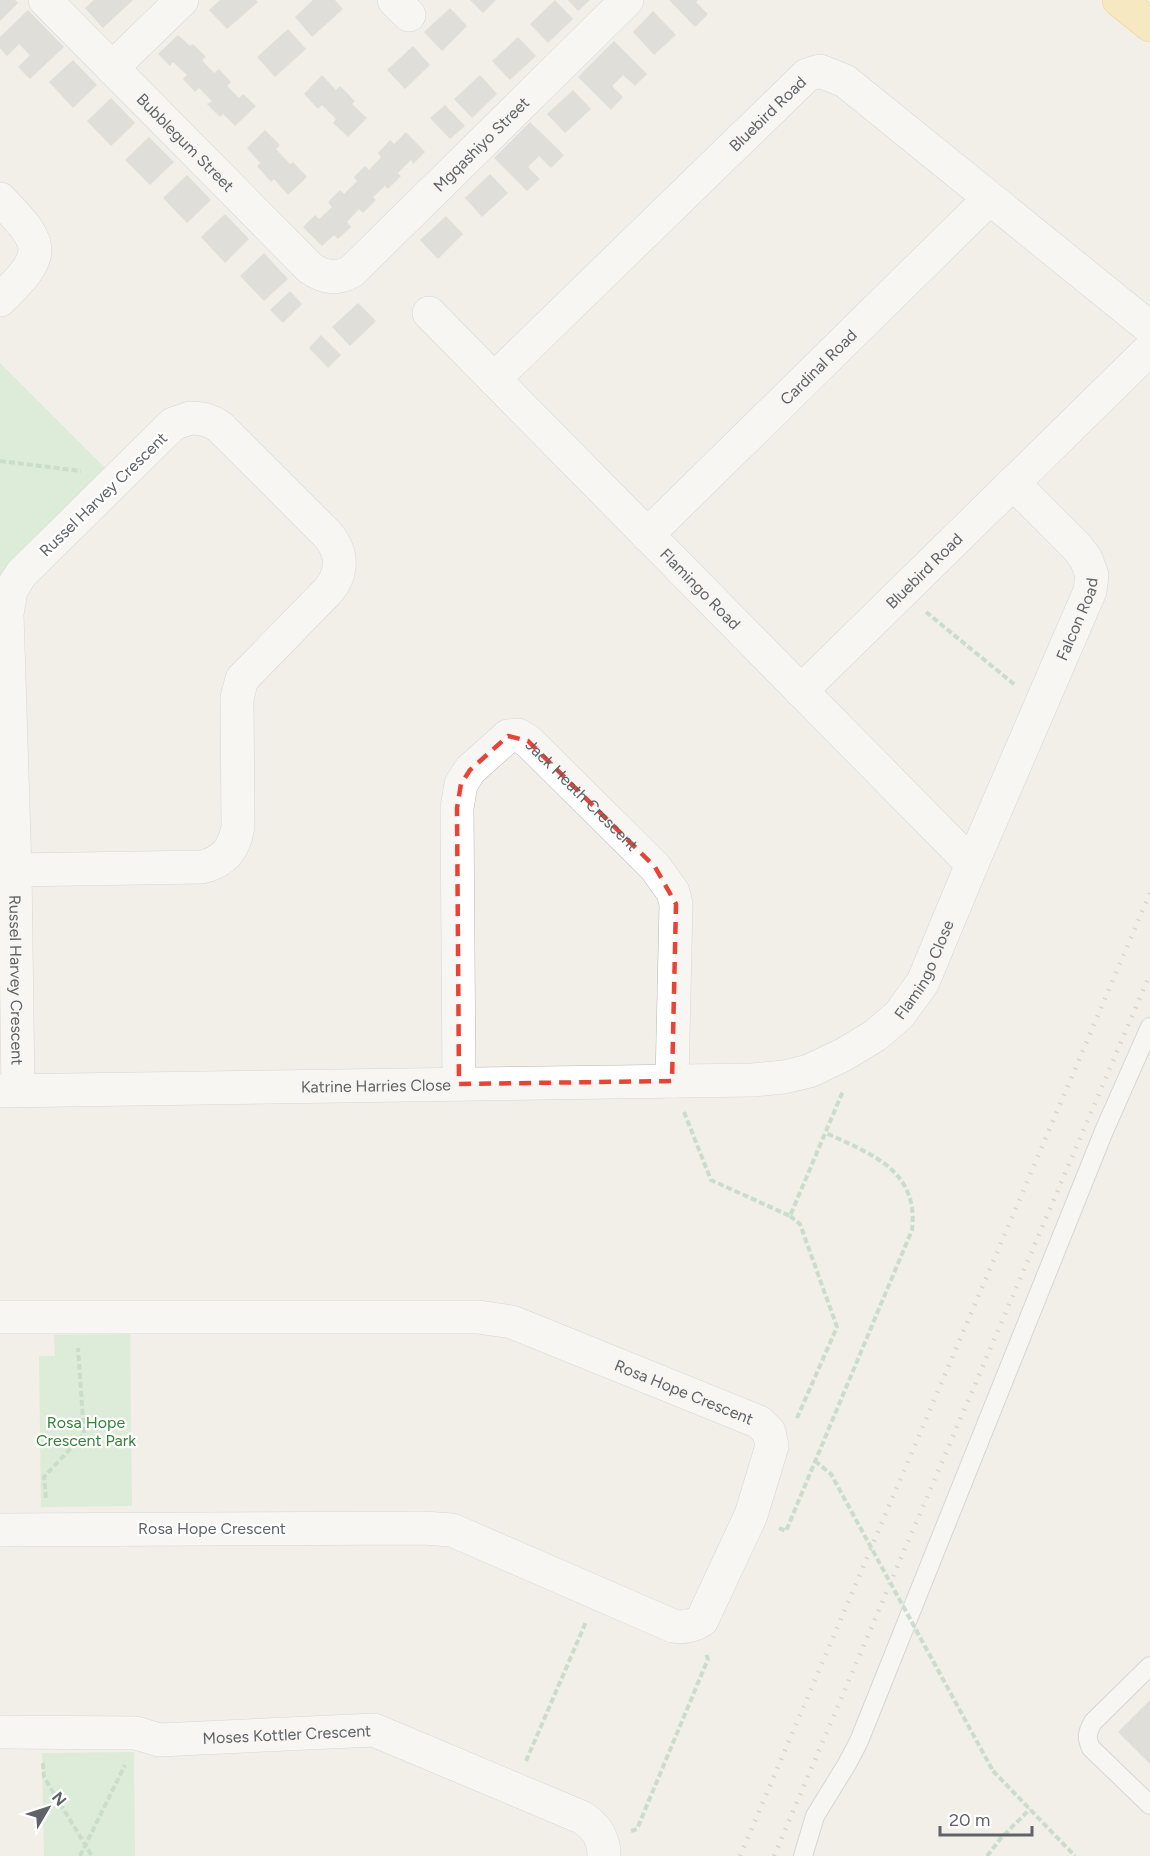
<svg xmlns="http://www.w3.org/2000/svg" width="1150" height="1856" viewBox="0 0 1150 1856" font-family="Figtree,sans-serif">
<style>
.green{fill:#c5e8c5}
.building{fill:#cccac5}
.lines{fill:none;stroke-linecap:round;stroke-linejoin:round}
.service-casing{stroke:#b5b8bc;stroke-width:20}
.minor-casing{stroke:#b5b8bc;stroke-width:34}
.motorway-casing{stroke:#f9ab00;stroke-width:34}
.path{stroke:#9cc7a9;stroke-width:4;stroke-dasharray:6 3;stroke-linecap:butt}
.service{stroke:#fff;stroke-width:18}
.minor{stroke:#fff;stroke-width:33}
.motorway{stroke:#fde293;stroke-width:33}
.rail{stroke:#b6b7b8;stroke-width:4.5;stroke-dasharray:1.5 8;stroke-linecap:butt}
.path-bridge{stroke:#9cc7a9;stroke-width:4;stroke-dasharray:6 3;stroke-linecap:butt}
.marked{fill:none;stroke:#ea4335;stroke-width:4.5;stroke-dasharray:12 8;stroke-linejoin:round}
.labels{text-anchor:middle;stroke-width:4.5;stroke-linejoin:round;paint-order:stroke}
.street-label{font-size:16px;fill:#5f6368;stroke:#fff}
.park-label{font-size:16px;fill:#348238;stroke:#fff}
</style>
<rect width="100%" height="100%" fill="#f1efe8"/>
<!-- green -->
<g class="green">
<path d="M 0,363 L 108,471 L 0,577 Z"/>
<path d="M 130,1334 L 132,1506 L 41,1507 L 39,1356 L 55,1356 L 54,1335 Z"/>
<path d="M 134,1752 L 135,1856 L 44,1856 L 42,1753 Z"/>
</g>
<!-- building -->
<g class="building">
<path d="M 0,0 L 15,0 L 18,3 L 0,21 Z"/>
<path d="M 94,0 L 133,0 L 103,28 L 85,8 Z"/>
<path d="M 220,0 L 256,0 L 258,2 L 227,29 L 209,10 Z"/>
<path d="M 313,0 L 335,0 L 343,9 L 312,37 L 295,17 Z"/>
<path d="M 470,0 L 496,0 L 483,13 Z"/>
<path d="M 555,0 L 573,19 L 548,43 L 530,24 Z"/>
<path d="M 568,0 L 590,0 L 578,11 Z"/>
<path d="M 669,0 L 698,0 L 696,2 L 708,14 L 695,27 Z"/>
<path d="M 450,8 L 467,26 L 442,51 L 424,32 Z"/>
<path d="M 28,10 L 64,47 L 30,79 L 18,67 L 30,55 L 19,44 L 7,56 L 0,48 L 0,37 Z"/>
<path d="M 653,11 L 676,35 L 654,55 L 633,32 Z"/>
<path d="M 288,29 L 306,49 L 275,77 L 257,57 Z"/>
<path d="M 178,35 L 190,46 L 193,44 L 206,57 L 202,60 L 214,73 L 219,69 L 231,82 L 227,86 L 239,98 L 243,94 L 256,106 L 235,126 L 223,114 L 220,117 L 207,104 L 212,101 L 199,88 L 195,92 L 183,79 L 187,75 L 173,62 L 170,66 L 158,54 Z"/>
<path d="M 518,37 L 536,56 L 510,80 L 492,61 Z"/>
<path d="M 614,41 L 647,74 L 635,86 L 623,75 L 612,86 L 623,97 L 611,110 L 578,77 Z"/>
<path d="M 413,46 L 430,65 L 405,89 L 387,70 Z"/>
<path d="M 73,60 L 97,85 L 73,108 L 49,82 Z"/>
<path d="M 322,75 L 336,90 L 340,86 L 355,101 L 352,104 L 367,118 L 348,137 L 333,123 L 336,119 L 322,105 L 318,109 L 304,94 Z"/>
<path d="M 480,75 L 497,94 L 472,118 L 454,99 Z"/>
<path d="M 573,90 L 591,109 L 565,133 L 547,114 Z"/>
<path d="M 111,98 L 135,123 L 111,146 L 87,121 Z"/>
<path d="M 445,105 L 465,126 L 450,139 L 430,118 Z"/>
<path d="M 530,122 L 564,155 L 551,168 L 539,156 L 528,167 L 540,179 L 527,191 L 494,158 Z"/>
<path d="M 265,130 L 280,145 L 276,149 L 290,164 L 293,162 L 307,177 L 288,195 L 274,179 L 271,182 L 257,166 L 260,163 L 247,148 Z"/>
<path d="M 406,132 L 425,152 L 413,164 L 411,160 L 398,173 L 401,176 L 388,189 L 385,186 L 373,197 L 376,200 L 363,213 L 359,209 L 347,222 L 351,227 L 338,239 L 334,235 L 322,246 L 303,227 L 315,215 L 319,219 L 332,207 L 328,202 L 340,190 L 344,194 L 357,181 L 354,177 L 365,166 L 369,170 L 381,157 L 378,153 L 390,140 L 394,144 Z"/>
<path d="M 149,137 L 174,162 L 150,185 L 125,160 Z"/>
<path d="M 490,174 L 508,193 L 482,217 L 465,198 Z"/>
<path d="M 187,175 L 211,200 L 187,223 L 163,198 Z"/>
<path d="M 225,214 L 249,239 L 225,263 L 201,237 Z"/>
<path d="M 446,216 L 463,234 L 438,259 L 420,240 Z"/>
<path d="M 264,253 L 288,279 L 264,301 L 240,276 Z"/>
<path d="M 290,291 L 302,304 L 283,323 L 270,310 Z"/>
<path d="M 358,303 L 376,321 L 350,346 L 332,327 Z"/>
<path d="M 321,335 L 341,355 L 328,368 L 309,348 Z"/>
<path d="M 1150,1700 L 1150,1764 L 1118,1732 Z"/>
</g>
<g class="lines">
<!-- service casing -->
<g class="service-casing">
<g id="service">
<path d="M 1150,1666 L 1093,1722 C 1087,1733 1086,1737 1091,1748 L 1150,1805"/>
<path d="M 803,1856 L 815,1816 L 847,1764 L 859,1741 L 1104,1131 L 1150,1027"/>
</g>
</g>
<!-- minor casing -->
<g class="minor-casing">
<g id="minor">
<path id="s1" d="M 45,0 L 310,268 C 325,278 337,280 352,271 L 627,0"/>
<path d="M 394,0 L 409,15"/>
<path d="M 112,68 L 182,0"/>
<path d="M 0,199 C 46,246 47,254 0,300"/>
<path id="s2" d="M 429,313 L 972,864"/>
<path id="s3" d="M 494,379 L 807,75 L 820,71 L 845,81 L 1150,328"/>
<path d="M 190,418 C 202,418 210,420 220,427 L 327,534 C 344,553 343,575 326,593 L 242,679 L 237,698 L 238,826 C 235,848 224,862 202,867 L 15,870 L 7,614 L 11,590 L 21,574 L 173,424 Z"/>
<path id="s4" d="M 647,535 L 989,199"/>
<path id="s5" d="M 801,691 L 1150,349"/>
<path id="s6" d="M 15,870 L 18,1090"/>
<path id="s7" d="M 459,1084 L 457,808 L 461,784 L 470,770 L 508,736 L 518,735 L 528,741 L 655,867 L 673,892 L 676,904 L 672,1081"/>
<path id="s8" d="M 0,1091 L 753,1080 L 784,1077 L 809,1071 L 843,1055 L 876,1035 L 900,1014 L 923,982 L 972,864 L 1090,591 L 1092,575 L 1086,559 L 1077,547 L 1013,483"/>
<path id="s9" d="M 0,1317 L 478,1317 L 512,1322 L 759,1422 L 769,1432 L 772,1446 L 751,1515 L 702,1620 C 693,1626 685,1628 673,1626 L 452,1530 L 423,1528 L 0,1530"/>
<path id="s10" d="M 0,1732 L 136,1733 L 159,1740 L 374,1730 L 581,1817 C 596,1826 604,1838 604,1856"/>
</g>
</g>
<!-- motorway casing -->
<g class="motorway-casing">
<path id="motorway" d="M 1119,0 L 1150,25"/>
</g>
<!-- path -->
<g class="path">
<path d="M 0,461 L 81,471"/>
<path d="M 926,612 L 1015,685"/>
<path d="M 684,1112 L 711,1180 L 790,1216 L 843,1091"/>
<path d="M 790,1216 L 800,1224 L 837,1327 L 797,1418"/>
<path d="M 46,1498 L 44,1477 L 84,1434 L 78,1348"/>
<path d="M 779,1528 L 786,1531 L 912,1230 C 919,1170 871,1154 826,1133"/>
<path d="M 526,1761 L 586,1622"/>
<path d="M 43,1763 L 44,1777 L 92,1856"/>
<path d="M 993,1771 L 1075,1856"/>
<path d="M 631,1831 L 637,1829 L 708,1659 L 706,1654"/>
<path d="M 80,1856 L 125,1765"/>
<path d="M 987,1856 L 1001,1838 L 1030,1809"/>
</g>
<!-- service -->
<use href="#service" class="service"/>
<!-- minor -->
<use href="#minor" class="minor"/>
<!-- motorway -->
<use href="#motorway" class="motorway"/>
<!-- rail -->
<g class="rail">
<path d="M 740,1856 L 1150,893"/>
<path d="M 774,1856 L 1150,974"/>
</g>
<!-- path-bridge -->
<path class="path-bridge" d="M 815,1461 L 831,1474 L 993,1771"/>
</g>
<!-- marked area -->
<path d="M0 0H1150V1856H0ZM 508,736 L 528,741 L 655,867 L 676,904 L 672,1081 L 459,1084 L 457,808 L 461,784 L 470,770 Z" fill="#f1efe8" fill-opacity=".55" fill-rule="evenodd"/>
<path class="marked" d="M 508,736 L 528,741 L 655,867 L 676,904 L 672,1081 L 459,1084 L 457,808 L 461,784 L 470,770 Z"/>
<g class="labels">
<!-- street labels -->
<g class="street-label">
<text dy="6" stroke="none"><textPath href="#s3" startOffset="381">Bluebird Road</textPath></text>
<text dy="6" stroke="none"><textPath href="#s1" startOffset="200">Bubblegum Street</textPath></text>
<text dy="6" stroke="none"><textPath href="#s1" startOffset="603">Mgqashiyo Street</textPath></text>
<text dy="6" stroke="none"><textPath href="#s4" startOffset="240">Cardinal Road</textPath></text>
<text transform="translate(103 494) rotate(-44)" y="6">Russel Harvey Crescent</text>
<text dy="6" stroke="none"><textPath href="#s5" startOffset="172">Bluebird Road</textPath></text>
<text dy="6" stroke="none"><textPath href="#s2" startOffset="387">Flamingo Road</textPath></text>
<text dy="6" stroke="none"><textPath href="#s8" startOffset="1352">Falcon Road</textPath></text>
<text dy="6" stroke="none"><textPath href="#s7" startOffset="466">Jack Heath Crescent</textPath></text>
<text dy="6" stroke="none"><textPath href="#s8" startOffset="969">Flamingo Close</textPath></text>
<text dy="6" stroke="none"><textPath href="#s6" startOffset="110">Russel Harvey Crescent</textPath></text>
<text dy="6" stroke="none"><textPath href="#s8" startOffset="376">Katrine Harries Close</textPath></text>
<text dy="6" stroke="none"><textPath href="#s9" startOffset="698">Rosa Hope Crescent</textPath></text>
<text x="212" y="1534">Rosa Hope Crescent</text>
<text dy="6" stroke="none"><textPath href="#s10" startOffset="288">Moses Kottler Crescent</textPath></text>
</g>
<!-- park labels -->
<g class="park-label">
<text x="86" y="1428">Rosa Hope<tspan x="86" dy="18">Crescent Park</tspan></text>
</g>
</g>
<!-- north arrow -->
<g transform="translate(48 1808) rotate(51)" stroke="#ffffff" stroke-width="4.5" paint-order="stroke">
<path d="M0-4.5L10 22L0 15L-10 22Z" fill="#5f6368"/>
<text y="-9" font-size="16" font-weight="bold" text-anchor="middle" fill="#5f6368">N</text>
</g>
<!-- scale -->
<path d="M940 1826v9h92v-9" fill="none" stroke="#5f6368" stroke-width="3"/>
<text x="949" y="1826" font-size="18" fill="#5f6368" stroke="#ffffff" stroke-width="4.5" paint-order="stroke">20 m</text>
</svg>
